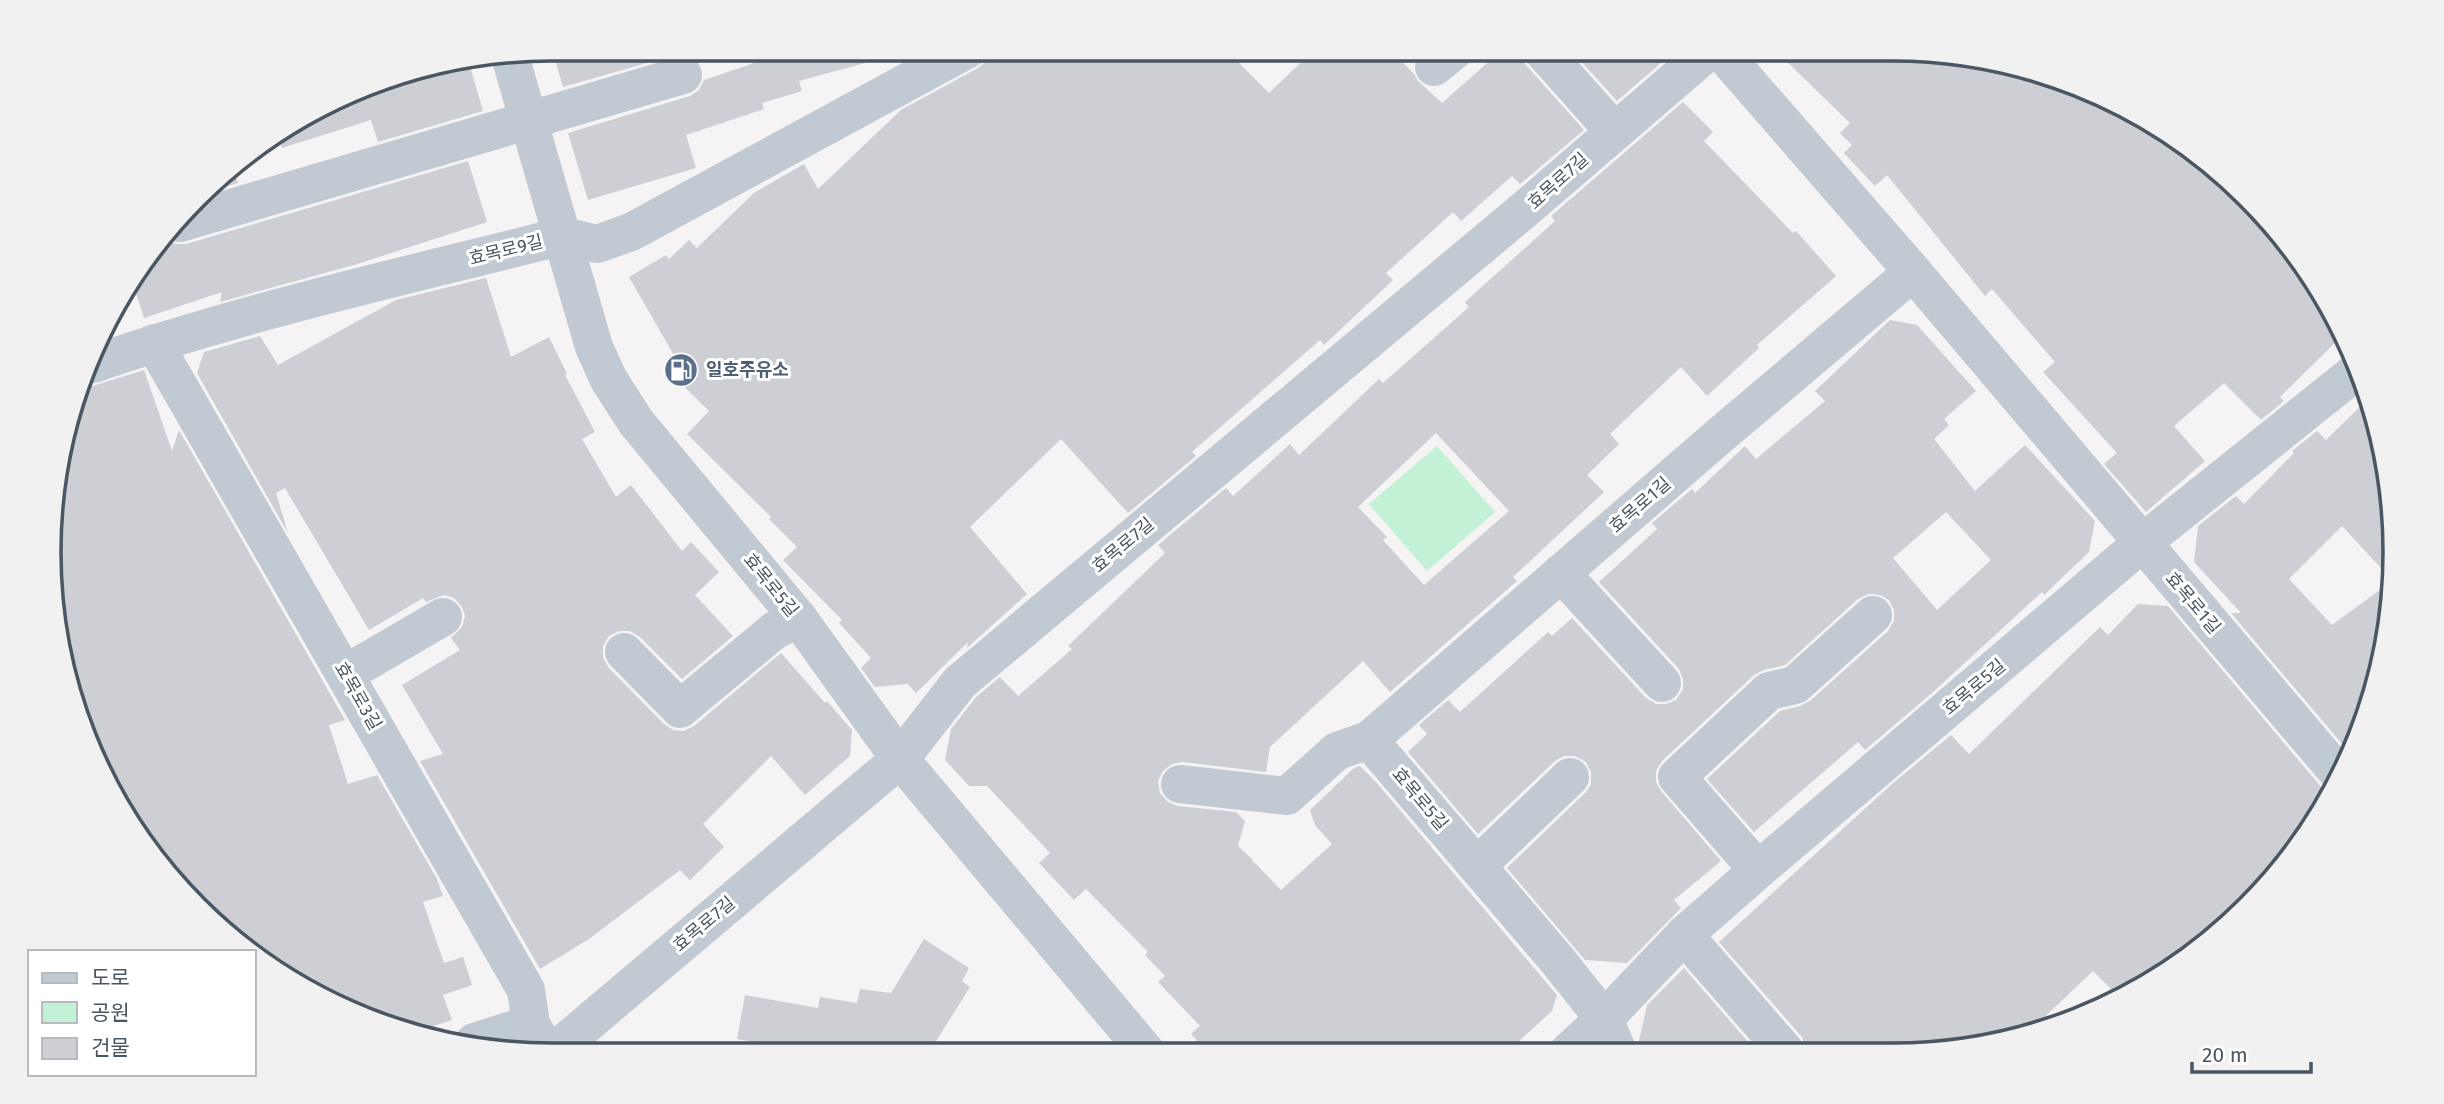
<svg xmlns="http://www.w3.org/2000/svg" width="2444" height="1104" viewBox="0 0 2444 1104" font-family="'Fira Sans','Noto Sans KR',sans-serif">
<style>
.green{fill:#c3f1d5}
.building{fill:#cdcfd5;fill-rule:evenodd}
.lines{fill:none;stroke-linecap:round;stroke-linejoin:round}
.minor{stroke:#c1cad2;stroke-width:38}
.labels{text-anchor:middle;stroke-width:6;stroke-linejoin:round;paint-order:stroke}
.street-label{font-size:18px;fill:#4a5661;stroke:#fff}
.service-label{font-size:18px;font-weight:bold;fill:#4e5e75;stroke:#fff;text-anchor:start}
.rim{fill:none;stroke:#4a5661;stroke-width:3.5}
</style>
<rect width="100%" height="100%" fill="#f5f3f3"/>
<!-- green -->
<path class="green" d="M 1437,446 L 1495,512 L 1427,571 L 1369,504 Z"/>
<!-- building -->
<g class="building">
<path d="M 552,49 L 677,49 L 678,54 L 563,87 Z"/>
<path d="M 750,49 L 878,49 L 880,59 L 799,81 L 802,91 L 762,103 L 764,109 L 686,135 L 696,168 L 588,200 L 568,133 L 690,96 L 699,90 L 704,80 L 754,63 Z"/>
<path d="M 990,49 L 1225,49 L 1269,93 L 1315,49 L 1390,49 L 1414,74 L 1418,81 L 1442,103 L 1503,49 L 1520,49 L 1525,64 L 1584,130 L 1520,184 L 1512,176 L 1461,221 L 1453,212 L 1386,273 L 1393,280 L 1324,345 L 1320,340 L 1192,452 L 1196,456 L 1128,513 L 1061,439 L 970,527 L 1027,594 L 967,648 L 968,642 L 916,693 L 908,684 L 875,687 L 861,668 L 871,658 L 839,623 L 842,620 L 783,560 L 797,547 L 769,519 L 771,517 L 687,434 L 709,411 L 664,367 L 675,357 L 629,277 L 666,255 L 669,259 L 689,240 L 697,248 L 754,193 L 804,164 L 818,189 L 901,110 L 978,68 L 987,60 Z"/>
<path d="M 1570,49 L 1677,49 L 1617,101 Z"/>
<path d="M 1774,49 L 1892,49 L 2054,76 L 2144,117 L 2224,174 L 2248,200 L 2247,201 L 2297,256 L 2345,333 L 2280,397 L 2284,401 L 2261,420 L 2224,383 L 2174,426 L 2205,461 L 2146,512 L 2104,464 L 2117,453 L 2043,372 L 2055,362 L 1992,289 L 1985,296 L 1887,175 L 1875,186 L 1844,153 L 1852,145 L 1840,133 L 1850,123 Z"/>
<path d="M 469,63 L 483,111 L 378,142 L 371,120 L 282,148 L 277,134 L 301,116 L 390,76 Z"/>
<path d="M 1683,102 L 1713,132 L 1704,141 L 1793,233 L 1796,231 L 1836,276 L 1757,345 L 1759,348 L 1707,396 L 1681,367 L 1610,434 L 1619,444 L 1587,475 L 1604,492 L 1513,577 L 1517,581 L 1390,692 L 1363,661 L 1270,747 L 1266,772 L 1182,762 L 1172,764 L 1163,771 L 1158,781 L 1160,793 L 1168,802 L 1178,806 L 1236,812 L 1245,821 L 1238,846 L 1253,860 L 1252,863 L 1254,862 L 1281,890 L 1332,844 L 1315,825 L 1310,810 L 1354,768 L 1360,766 L 1376,782 L 1557,995 L 1552,1011 L 1507,1052 L 1208,1053 L 1191,1034 L 1200,1026 L 1158,982 L 1165,976 L 1145,955 L 1148,952 L 1086,889 L 1074,900 L 1039,863 L 1050,853 L 987,786 L 969,786 L 945,760 L 951,729 L 976,697 L 1000,677 L 1018,696 L 1072,649 L 1068,646 L 1165,553 L 1158,545 L 1226,488 L 1233,496 L 1290,444 L 1299,455 L 1379,379 L 1383,383 L 1469,307 L 1465,302 L 1555,221 L 1551,216 ZM 1436,433 L 1509,511 L 1424,585 L 1383,540 L 1387,537 L 1358,507 Z"/>
<path d="M 468,161 L 487,222 L 354,265 L 220,302 L 222,292 L 144,318 L 132,281 L 166,240 L 176,244 L 186,244 Z"/>
<path d="M 233,165 L 238,183 L 205,193 L 221,174 Z"/>
<path d="M 486,278 L 511,357 L 549,337 L 567,374 L 565,375 L 595,432 L 582,439 L 616,497 L 631,485 L 682,551 L 691,542 L 719,572 L 695,595 L 733,636 L 682,679 L 640,637 L 630,631 L 619,631 L 609,636 L 603,646 L 603,657 L 608,667 L 664,724 L 673,730 L 684,731 L 694,726 L 781,653 L 825,703 L 827,701 L 852,730 L 850,756 L 805,795 L 771,756 L 703,824 L 724,847 L 690,880 L 680,870 L 589,939 L 540,969 L 420,761 L 443,754 L 402,685 L 460,650 L 451,638 L 462,627 L 465,616 L 462,607 L 454,598 L 444,595 L 426,602 L 423,598 L 369,630 L 285,488 L 276,493 L 288,533 L 197,373 L 204,352 L 260,336 L 278,365 L 396,300 Z"/>
<path d="M 1890,320 L 1917,325 L 1976,391 L 1944,419 L 1949,425 L 1934,439 L 1975,491 L 2025,445 L 2095,521 L 2089,552 L 2044,595 L 2042,592 L 1932,693 L 1865,750 L 1858,742 L 1754,832 L 1707,779 L 1780,711 L 1800,706 L 1810,701 L 1888,631 L 1894,621 L 1894,610 L 1889,600 L 1880,595 L 1868,594 L 1858,599 L 1785,665 L 1764,670 L 1754,675 L 1662,761 L 1656,771 L 1656,782 L 1661,791 L 1721,861 L 1674,900 L 1681,908 L 1627,963 L 1585,960 L 1507,868 L 1586,792 L 1591,784 L 1591,772 L 1586,762 L 1575,756 L 1564,756 L 1555,761 L 1478,834 L 1408,752 L 1427,734 L 1419,725 L 1448,700 L 1460,712 L 1548,632 L 1552,636 L 1572,618 L 1646,698 L 1656,704 L 1666,704 L 1676,700 L 1683,689 L 1683,679 L 1679,669 L 1599,582 L 1657,529 L 1652,523 L 1692,489 L 1695,493 L 1745,446 L 1756,459 L 1825,401 L 1815,391 ZM 1946,512 L 1991,560 L 1937,610 L 1893,558 Z"/>
<path d="M 144,370 L 172,451 L 179,430 L 345,720 L 329,725 L 348,784 L 377,775 L 437,879 L 443,896 L 423,902 L 444,963 L 463,957 L 472,985 L 443,995 L 452,1020 L 415,1032 L 390,1028 L 301,988 L 254,954 L 254,952 L 250,952 L 221,930 L 116,803 L 59,650 L 49,552 L 59,454 L 83,389 Z"/>
<path d="M 2369,398 L 2378,422 L 2394,520 L 2392,580 L 2342,526 L 2289,579 L 2332,625 L 2392,581 L 2391,618 L 2368,714 L 2349,752 L 2231,613 L 2241,613 L 2194,562 L 2198,526 L 2236,496 L 2244,504 L 2294,453 L 2292,451 L 2317,431 L 2326,440 Z"/>
<path d="M 2138,604 L 2168,606 L 2322,788 L 2329,793 L 2310,832 L 2223,930 L 2121,999 L 2093,971 L 2034,1027 L 1958,1051 L 1806,1051 L 1802,1037 L 1719,942 L 1892,784 L 1951,735 L 1969,754 L 2100,627 L 2108,635 Z"/>
<path d="M 924,939 L 969,968 L 962,981 L 970,987 L 928,1054 L 786,1054 L 758,1049 L 759,1043 L 737,1039 L 745,995 L 818,1008 L 820,997 L 857,1003 L 860,989 L 891,993 Z"/>
<path d="M 1684,968 L 1756,1051 L 1649,1052 L 1639,1041 L 1647,1005 Z"/>
</g>
<g class="lines">
<!-- minor -->
<g class="minor">
<path d="M 1541,49 L 1614,131"/>
<path d="M 1719,49 L 1913,272 L 2339,774"/>
<path d="M 510,56 L 594,347 L 609,380 L 636,422 L 799,619 L 900,759 L 1147,1053"/>
<path d="M 1434,67 L 1456,49"/>
<path d="M 180,223 L 683,75"/>
<path d="M 154,343 L 526,990 L 531,1024 L 548,1054"/>
<path d="M 93,364 C 246,311 406,276 563,236 L 597,244 L 631,232 L 968,49"/>
<path d="M 1561,573 L 1662,683"/>
<path d="M 624,652 L 680,709 L 775,630 L 799,619"/>
<path d="M 345,674 L 443,617"/>
<path d="M 1369,740 L 1558,961 L 1604,1019 L 1618,1052"/>
<path d="M 1180,784 L 1287,796 L 1337,751 L 1369,740 L 1718,437 L 1913,272"/>
<path d="M 1477,866 L 1570,777"/>
<path d="M 1758,870 L 1677,777 L 1769,691 L 1795,685 L 1873,615"/>
<path d="M 1684,935 L 1785,1051"/>
<path d="M 474,1042 L 531,1024"/>
<path d="M 1568,1052 L 1604,1019 L 1684,935 L 1758,870 L 2142,543 L 2358,370"/>
<path d="M 550,1055 L 900,759 L 960,682 L 1524,210 L 1711,49"/>
</g>
</g>
<!-- icons -->
<defs>
<g id="fuel-disc" transform="scale(1.75)"><circle r="9.5" fill="#5c6f8a" stroke="#fff"/><path d="M-5.5-6h7V0h2V4h1.3V-2.5L3-4.5l.8-.8L6-3V5H2.5V1h-1V6h-7ZM-4.2-4.7v3.2H.2V-4.7Z" fill="#fff"/></g>
</defs>
<g fill-rule="evenodd">
<use href="#fuel-disc" x="681" y="370"/>
</g>
<g class="labels">
<!-- street labels -->
<g class="street-label">
<text transform="translate(1558 181) rotate(-42)" y="6">효목로7길</text>
<text transform="translate(506 250) rotate(-14)" y="6">효목로9길</text>
<text transform="translate(1640 505) rotate(-41)" y="6">효목로1길</text>
<text transform="translate(1123 545) rotate(-40)" y="6">효목로7길</text>
<text transform="translate(771 585) rotate(51)" y="6">효목로5길</text>
<text transform="translate(2193 603) rotate(50)" y="6">효목로1길</text>
<text transform="translate(1974 687) rotate(-40)" y="6">효목로5길</text>
<text transform="translate(358 696) rotate(60)" y="6">효목로3길</text>
<text transform="translate(1420 799) rotate(50)" y="6">효목로5길</text>
<text transform="translate(704 924) rotate(-40)" y="6">효목로7길</text>
</g>
<!-- service labels -->
<g class="service-label">
<text x="706" y="376">일호주유소</text>
</g>
</g>
<!-- crop -->
<path d="M0 0H2444V1104H0ZM552 61H1892A491 491 0 0 1 2383 552V552A491 491 0 0 1 1892 1043H552A491 491 0 0 1 61 552V552A491 491 0 0 1 552 61Z" fill="#f1f1f2" fill-rule="evenodd"/>
<path class="rim" d="M552 61H1892A491 491 0 0 1 2383 552V552A491 491 0 0 1 1892 1043H552A491 491 0 0 1 61 552V552A491 491 0 0 1 552 61Z"/>
<!-- legend -->
<rect x="28" y="950" width="228" height="126" fill="#ffffff" stroke="#b7bbc0" stroke-width="2"/>
<rect x="42" y="973" width="35" height="10" fill="#c1cad2" stroke="#b7bbc0" stroke-width="2"/>
<text x="91" y="985" font-size="21" fill="#4a5661">도로</text>
<rect x="42" y="1002" width="35" height="21" fill="#c3f1d5" stroke="#b7bbc0" stroke-width="2"/>
<text x="91" y="1020" font-size="21" fill="#4a5661">공원</text>
<rect x="42" y="1038" width="35" height="21" fill="#cdcfd5" stroke="#b7bbc0" stroke-width="2"/>
<text x="91" y="1055" font-size="21" fill="#4a5661">건물</text>
<!-- scale -->
<path d="M2192 1062v10h119v-10" fill="none" stroke="#4a5661" stroke-width="3.5"/>
<text x="2202" y="1062" font-size="21" fill="#4a5661" stroke="#ffffff" stroke-width="5" paint-order="stroke">20 m</text>
</svg>
